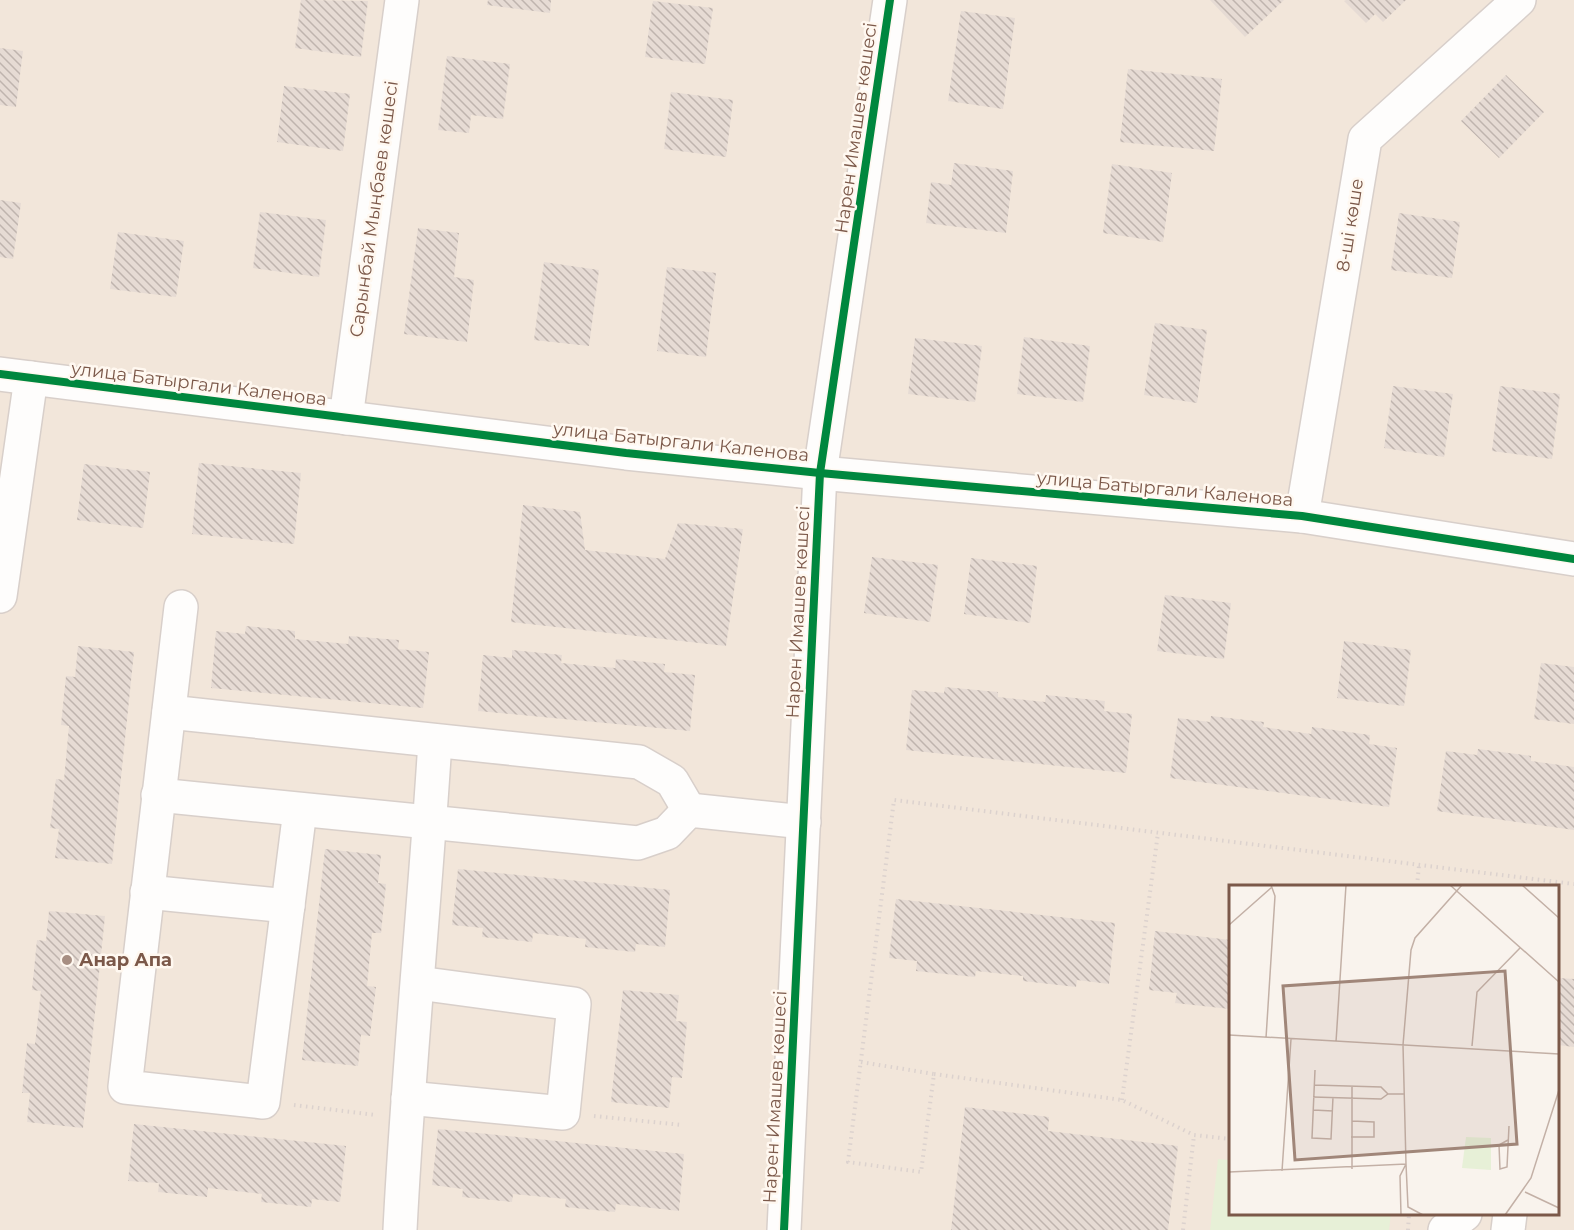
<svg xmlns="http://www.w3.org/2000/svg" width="1574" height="1230" viewBox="0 0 1574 1230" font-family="Montserrat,sans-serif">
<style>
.residential{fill:#f2e6da;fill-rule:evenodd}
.garden{fill:#e7f0d7}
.building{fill:url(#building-back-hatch)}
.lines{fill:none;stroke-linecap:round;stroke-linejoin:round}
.minor-casing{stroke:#d8cfca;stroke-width:36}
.path{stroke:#dcd2ce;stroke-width:4;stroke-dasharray:1.5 4.5;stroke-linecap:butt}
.minor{stroke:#fefdfc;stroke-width:33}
.cycleway-casing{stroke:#fff8f0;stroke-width:11}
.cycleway{stroke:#00873e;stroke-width:8}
.poi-dot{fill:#a78e82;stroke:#fff8f0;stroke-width:2}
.labels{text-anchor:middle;stroke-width:5;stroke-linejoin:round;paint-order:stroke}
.street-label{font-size:18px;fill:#7b5849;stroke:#fff8f0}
.poi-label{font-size:18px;font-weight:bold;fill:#7b5849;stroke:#fff8f0;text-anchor:start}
.inset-road{fill:none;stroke:#c3b0a6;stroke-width:1.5}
.view{fill:#a08679;fill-opacity:0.15;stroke:#a08679;stroke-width:3}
.inset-edge{fill:none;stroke:#7b5849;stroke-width:3}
</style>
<defs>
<pattern id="building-back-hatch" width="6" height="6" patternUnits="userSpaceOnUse" patternTransform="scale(1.5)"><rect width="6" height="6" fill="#e6dbd4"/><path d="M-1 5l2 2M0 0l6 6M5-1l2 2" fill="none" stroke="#bfb4ae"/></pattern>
</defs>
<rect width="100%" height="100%" fill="#f9f3ed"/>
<!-- residential -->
<path class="residential" d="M 0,0 L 1574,0 L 1574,1230 L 0,1230 ZM 1230,886 L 1558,886 L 1558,1214 L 1230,1214 Z"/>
<!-- garden -->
<path class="garden" d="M 1218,1159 L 1230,1160 L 1230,1214 L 1391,1214 L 1389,1230 L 1210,1230 Z"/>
<!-- building -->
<g class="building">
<path d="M 301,0 L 368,1 L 361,57 L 295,48 Z"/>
<path d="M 488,0 L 551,0 L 550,13 L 487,5 Z"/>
<path d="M 1210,0 L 1284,0 L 1245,37 Z"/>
<path d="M 1346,0 L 1406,0 L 1383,22 L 1375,14 L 1366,23 L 1344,1 Z"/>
<path d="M 653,1 L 713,8 L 705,64 L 645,57 Z"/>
<path d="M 961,11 L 1015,18 L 1003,109 L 948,101 Z"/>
<path d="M 0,48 L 23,51 L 16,107 L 0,105 Z"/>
<path d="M 447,56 L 510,64 L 503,119 L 471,115 L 469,133 L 438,130 Z"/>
<path d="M 1128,69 L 1222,79 L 1214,151 L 1120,142 Z"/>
<path d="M 1506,75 L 1544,112 L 1499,158 L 1461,121 Z"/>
<path d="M 284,86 L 350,94 L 343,151 L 277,142 Z"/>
<path d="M 671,92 L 733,100 L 726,157 L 664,149 Z"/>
<path d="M 954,163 L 1013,171 L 1006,233 L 926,223 L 931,182 L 951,185 Z"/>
<path d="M 1112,164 L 1172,173 L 1163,242 L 1103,233 Z"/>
<path d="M 0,200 L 21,203 L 13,259 L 0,257 Z"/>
<path d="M 260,212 L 326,220 L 319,277 L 253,268 Z"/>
<path d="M 1399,213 L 1460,222 L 1452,278 L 1391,270 Z"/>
<path d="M 418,228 L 459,233 L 454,277 L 474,280 L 467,342 L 404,334 Z"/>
<path d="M 118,232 L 184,241 L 176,297 L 110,289 Z"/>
<path d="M 544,262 L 599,270 L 589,346 L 534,340 Z"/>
<path d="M 667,267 L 716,273 L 706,357 L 657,351 Z"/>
<path d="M 1155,323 L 1207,330 L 1197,403 L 1144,395 Z"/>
<path d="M 1024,337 L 1090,346 L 1083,402 L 1017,394 Z"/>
<path d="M 915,338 L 982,346 L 975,402 L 908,394 Z"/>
<path d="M 1393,386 L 1453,394 L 1444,457 L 1384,448 Z"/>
<path d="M 1500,386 L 1560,394 L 1552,459 L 1492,451 Z"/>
<path d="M 199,463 L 301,473 L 294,544 L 192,534 Z"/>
<path d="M 84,464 L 150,472 L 143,528 L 77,520 Z"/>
<path d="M 523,505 L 580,512 L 585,550 L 665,559 L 678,523 L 743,529 L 726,646 L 511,622 Z"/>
<path d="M 872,557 L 938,565 L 930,622 L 864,613 Z"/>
<path d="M 971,558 L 1037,566 L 1030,623 L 964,614 Z"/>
<path d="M 1165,595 L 1231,603 L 1224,659 L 1157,651 Z"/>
<path d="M 246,626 L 295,631 L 295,639 L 348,644 L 349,636 L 399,640 L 398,649 L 429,652 L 423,708 L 211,688 L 216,631 L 245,634 Z"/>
<path d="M 1344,641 L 1411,650 L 1404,706 L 1337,698 Z"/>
<path d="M 78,646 L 134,652 L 112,864 L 55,858 L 59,829 L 50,828 L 56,779 L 64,780 L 69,726 L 61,725 L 66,676 L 75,677 Z"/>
<path d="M 512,650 L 562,655 L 561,663 L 615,668 L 616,659 L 665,664 L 664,672 L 695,675 L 690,731 L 478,711 L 483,655 L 512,658 Z"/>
<path d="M 1541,663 L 1574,667 L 1574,724 L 1534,719 Z"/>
<path d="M 945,687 L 998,692 L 998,697 L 1045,702 L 1046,695 L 1105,701 L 1104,711 L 1132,714 L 1126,773 L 906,750 L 912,690 L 944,693 Z"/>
<path d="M 1211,716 L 1264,722 L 1263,727 L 1311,734 L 1312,727 L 1370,735 L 1369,744 L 1397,748 L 1389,807 L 1170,778 L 1178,718 L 1210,722 Z"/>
<path d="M 1478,749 L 1531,756 L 1531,761 L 1574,767 L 1574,830 L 1437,811 L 1446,751 L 1477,755 Z"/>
<path d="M 325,849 L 381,855 L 378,883 L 386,884 L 381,933 L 372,933 L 367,986 L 376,987 L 370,1036 L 361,1035 L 358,1066 L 302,1060 Z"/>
<path d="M 458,869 L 670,890 L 665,947 L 636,944 L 635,952 L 585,947 L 586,939 L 533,933 L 532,942 L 482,937 L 483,928 L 452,925 Z"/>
<path d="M 896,899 L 1115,923 L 1109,984 L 1077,980 L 1076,987 L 1023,981 L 1023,976 L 976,971 L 975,977 L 916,971 L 917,961 L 889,958 Z"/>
<path d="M 49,911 L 105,916 L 83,1128 L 27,1122 L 30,1093 L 22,1093 L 27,1043 L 35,1044 L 41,991 L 32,990 L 37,940 L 46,941 Z"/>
<path d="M 1155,931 L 1230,940 L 1230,1009 L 1175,1003 L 1177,993 L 1149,990 Z"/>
<path d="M 1558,978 L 1574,979 L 1574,1047 L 1558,1045 Z"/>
<path d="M 623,990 L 679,995 L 676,1021 L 687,1022 L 682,1078 L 672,1077 L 669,1108 L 611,1102 Z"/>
<path d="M 965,1107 L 1049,1117 L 1048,1131 L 1178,1146 L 1168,1230 L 951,1230 Z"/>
<path d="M 134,1124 L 346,1146 L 340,1202 L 312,1199 L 311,1207 L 261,1202 L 262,1194 L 208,1188 L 207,1197 L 158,1192 L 159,1183 L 128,1181 Z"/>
<path d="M 438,1129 L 684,1154 L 679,1211 L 616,1204 L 615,1212 L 565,1207 L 566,1199 L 513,1194 L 512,1202 L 462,1197 L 463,1189 L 432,1185 Z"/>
</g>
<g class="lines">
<!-- minor casing -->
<g class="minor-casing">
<g id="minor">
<path d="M 0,374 L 626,453 L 820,473 L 1302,516 L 1574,559"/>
<path d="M 346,418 L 402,0"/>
<path d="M 1302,516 L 1365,139 L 1519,0"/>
<path d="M 0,596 L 31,378"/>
<path d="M 181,607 L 125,1087 L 263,1102 L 300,810"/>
<path d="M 169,712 L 639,762 L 672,781 L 689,810"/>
<path d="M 158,795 L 638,843 L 667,833 L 689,810 L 804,822"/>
<path d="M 147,892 L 288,906"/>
<path d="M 408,1098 L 563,1113 L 574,1004 L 418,983"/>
<path d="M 400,1230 C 408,1067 425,904 435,741"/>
<path d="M 784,1230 L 820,473 L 890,0"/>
<path d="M 1445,1230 L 1465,1214"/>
<path d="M 1508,1230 L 1510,1214"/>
</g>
</g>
<!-- path -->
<g class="path">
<path d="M 1417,886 L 1419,865"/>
<path d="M 861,1062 L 934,1074 L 921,1172 L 848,1162 L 894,800 L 1574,884"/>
<path d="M 934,1074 L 1122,1100 L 1194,1135 L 1230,1139"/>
<path d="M 1122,1100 L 1158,833"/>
<path d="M 294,1105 L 376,1115"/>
<path d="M 594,1116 L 682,1125"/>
<path d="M 1183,1230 L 1194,1135"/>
<path d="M 1408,1230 L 1409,1214"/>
</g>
<!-- minor -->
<use href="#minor" class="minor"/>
<!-- cycleway casing -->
<g class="cycleway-casing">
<g id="cycleway">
<path d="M 0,374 L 626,453 L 820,473 L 1302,516 L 1574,559"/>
<path d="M 784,1230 L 820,473 L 890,0"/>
</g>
</g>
<!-- cycleway -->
<use href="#cycleway" class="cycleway"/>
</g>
<!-- markers -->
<circle class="poi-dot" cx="67" cy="960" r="6"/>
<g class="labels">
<!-- street labels -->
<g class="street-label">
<text transform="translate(856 128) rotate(-82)" y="6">Нарен Имашев көшесi</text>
<text transform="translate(374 209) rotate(-82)" y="6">Сарынбай Мыңбаев көшесі</text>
<text transform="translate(1350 225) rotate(-81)" y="6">8-шi көше</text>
<text transform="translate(199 384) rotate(7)" y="6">улица Батыргали Каленова</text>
<text transform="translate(681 442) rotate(6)" y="6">улица Батыргали Каленова</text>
<text transform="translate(1165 489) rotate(5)" y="6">улица Батыргали Каленова</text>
<text transform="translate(798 612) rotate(-87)" y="6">Нарен Имашев көшесi</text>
<text transform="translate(775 1097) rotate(-87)" y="6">Нарен Имашев көшесi</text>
</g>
<!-- poi labels -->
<g class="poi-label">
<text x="79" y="966">Анар Апа</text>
</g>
</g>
<!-- overview -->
<g transform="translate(1229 885)">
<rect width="330" height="330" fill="#f9f3ed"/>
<path d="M 237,252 L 262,253 L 262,285 L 233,283 Z" fill="#e7f0d7"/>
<path class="inset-road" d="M 221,0 L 330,97M 293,0 L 330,33M 0,40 L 43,2M 0,150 L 330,169M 37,153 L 46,11 L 42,0M 107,157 L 117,0M 243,161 L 248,107 L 291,63M 86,185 L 83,253 L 102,254 L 104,212M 85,200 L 152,202 L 159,209M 123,201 L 123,284M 84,212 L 152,214 L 159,209 L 175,209M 84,225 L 104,226M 122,252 L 145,252 L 145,237 L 123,236M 279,255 L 270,260 L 271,284 L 278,282 L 280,241M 53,286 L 62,154M 0,287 L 177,279 L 179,322 L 194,330M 296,307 L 330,323M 172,330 L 171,291 L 177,279 L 174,160 L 182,65 L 186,53 L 233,0M 276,330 L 302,293 L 330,205"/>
<path class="view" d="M 276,86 L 288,259 L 66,275 L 54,101 Z"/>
<rect width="330" height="330" class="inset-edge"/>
</g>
</svg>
